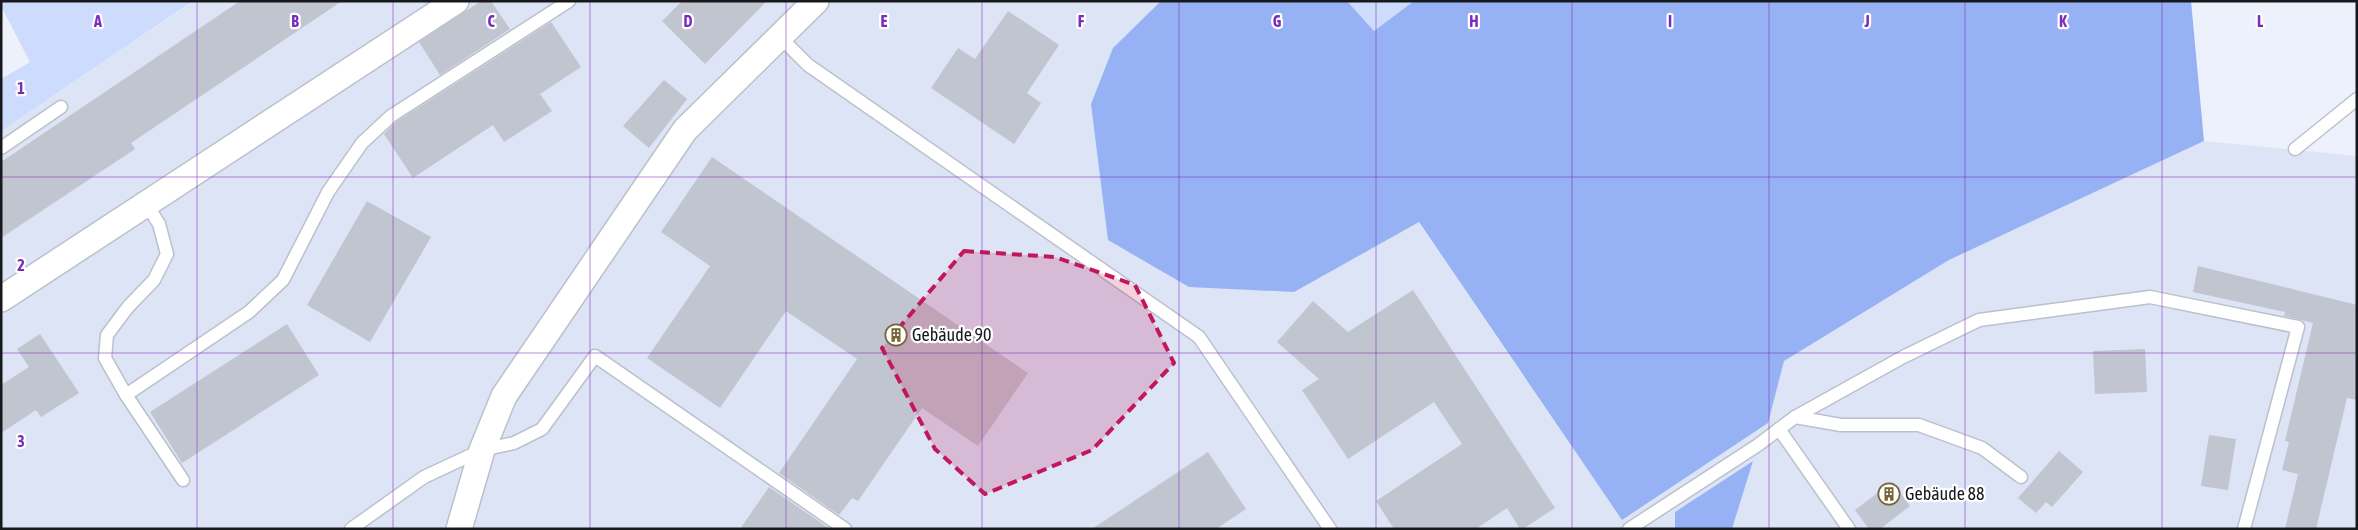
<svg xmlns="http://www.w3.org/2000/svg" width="2358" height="530" viewBox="0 0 2358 530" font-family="'Asap Condensed',sans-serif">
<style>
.built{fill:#dce4f5}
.green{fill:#cddbfc}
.forest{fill:#96b2f5}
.building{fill:#c1c5cf}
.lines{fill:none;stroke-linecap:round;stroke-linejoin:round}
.lane-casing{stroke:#bcc0ca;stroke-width:15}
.street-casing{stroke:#bcc0ca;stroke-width:28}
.lane{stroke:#fff;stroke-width:12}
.street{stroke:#fff;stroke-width:25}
.marked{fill:#c2185b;fill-opacity:0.2;stroke:#c2185b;stroke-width:4;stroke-dasharray:10 6;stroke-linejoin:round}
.grid{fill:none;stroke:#7b2cbf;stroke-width:1;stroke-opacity:0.55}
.labels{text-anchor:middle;stroke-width:4.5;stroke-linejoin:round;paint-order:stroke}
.poi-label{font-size:18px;fill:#17191d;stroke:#fff;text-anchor:start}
.grid-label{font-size:16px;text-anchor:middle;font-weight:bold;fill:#7b2cbf;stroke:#fff;stroke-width:4.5;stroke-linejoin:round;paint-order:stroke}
</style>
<rect width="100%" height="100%" fill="#ecf1fb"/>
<!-- built -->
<path class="built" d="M 194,1 L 1276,1 L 1345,115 L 1622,520 L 1768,423 L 1784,361 L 1949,260 L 2204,141 L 2357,156 L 2357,529 L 1732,529 L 1753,462 L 1675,512 L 1675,529 L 1,529 L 1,131 Z"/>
<!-- green -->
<g class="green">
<path d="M 1,1 L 193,1 L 1,131 L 1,79 L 30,62 L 1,6 Z"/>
<path d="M 1347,1 L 1414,1 L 1374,31 Z"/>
</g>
<!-- forest -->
<g class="forest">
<path d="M 1161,1 L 1347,1 L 1374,31 L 1414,1 L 2191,1 L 2204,141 L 1949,260 L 1784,361 L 1768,423 L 1622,520 L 1419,222 L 1294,292 L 1189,287 L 1108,240 L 1091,104 L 1113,48 Z"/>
<path d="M 1753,461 L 1732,529 L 1675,529 L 1675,512 Z"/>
</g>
<!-- building -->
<g class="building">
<path d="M 240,1 L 342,1 L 131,143 L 135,149 L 1,238 L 1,162 Z"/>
<path d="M 481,1 L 491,1 L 510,29 L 440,75 L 419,42 Z"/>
<path d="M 682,1 L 767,1 L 705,64 L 662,21 Z"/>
<path d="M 1008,11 L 1059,45 L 1027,93 L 1041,103 L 1014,144 L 931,88 L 958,48 L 975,59 Z"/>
<path d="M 551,22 L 581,67 L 540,94 L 552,111 L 504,142 L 493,125 L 413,178 L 384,134 L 396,122 Z"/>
<path d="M 664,80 L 687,99 L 649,148 L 623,126 Z"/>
<path d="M 712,157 L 1028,373 L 978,446 L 922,408 L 858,501 L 852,498 L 839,515 L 779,473 L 857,359 L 786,311 L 720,408 L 647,358 L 710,266 L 661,232 Z"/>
<path d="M 367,201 L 431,237 L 370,342 L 307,305 Z"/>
<path d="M 2198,266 L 2357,305 L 2357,400 L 2347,398 L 2316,529 L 2285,529 L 2298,474 L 2282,470 L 2289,442 L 2285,441 L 2313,323 L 2284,316 L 2285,312 L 2193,292 Z"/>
<path d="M 1413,290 L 1555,508 L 1523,529 L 1520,529 L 1507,508 L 1476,529 L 1394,529 L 1376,501 L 1462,444 L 1434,402 L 1348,459 L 1302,390 L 1319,379 L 1277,342 L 1313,301 L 1348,332 Z"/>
<path d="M 287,324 L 319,375 L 182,463 L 150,412 Z"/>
<path d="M 40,334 L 79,393 L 41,417 L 36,410 L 1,433 L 1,385 L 29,367 L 17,349 Z"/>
<path d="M 2145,349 L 2147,392 L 2095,394 L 2093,351 Z"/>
<path d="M 2209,435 L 2236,439 L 2228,490 L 2201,486 Z"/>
<path d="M 2059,451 L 2083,472 L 2052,507 L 2046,502 L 2036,513 L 2018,498 Z"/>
<path d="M 1208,452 L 1246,509 L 1216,529 L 1092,529 Z"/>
<path d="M 1892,482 L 1910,506 L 1880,529 L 1869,529 L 1855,510 Z"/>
<path d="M 769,487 L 830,529 L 740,529 Z"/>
</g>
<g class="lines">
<!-- lane casing -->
<g class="lane-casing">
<g id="lane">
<path d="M 779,36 L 808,65 L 1199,337 L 1330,529"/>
<path d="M 1,148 L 61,107"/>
<path d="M 2295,149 L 2357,99"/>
<path d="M 147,205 L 159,224 L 167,254 L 154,280 L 128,307 L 107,335 L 105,358 L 126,395 L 249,312 L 283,280 L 328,192 L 362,143 L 391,116 L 569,1"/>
<path d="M 126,395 L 183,480"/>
<path d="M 1795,417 L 1841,425 L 1919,425 L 1982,448 L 2021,477"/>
<path d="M 1779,429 L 1849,529"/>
<path d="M 351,529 L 424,477 L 482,450 L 514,443 L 542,429 L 595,356 L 845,529"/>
<path d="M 1629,529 L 1758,445 L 1795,417 L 1903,357 L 1979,320 L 2150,297 L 2298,327 L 2244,529"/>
</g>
</g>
<!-- street casing -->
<g class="street-casing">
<g id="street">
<path d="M 1,299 L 456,1"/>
<path d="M 459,529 L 482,450 L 504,396 L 685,130 L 816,1"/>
</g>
</g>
<!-- lane -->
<use href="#lane" class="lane"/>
<!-- street -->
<use href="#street" class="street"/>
</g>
<!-- marked area -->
<path class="marked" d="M 964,251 L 1055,257 L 1135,285 L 1174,363 L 1092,450 L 985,494 L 935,449 L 882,348 Z"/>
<!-- grid -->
<path class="grid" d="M 197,1 L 197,529M 393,1 L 393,529M 590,1 L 590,529M 786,1 L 786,529M 982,1 L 982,529M 1179,1 L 1179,529M 1376,1 L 1376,529M 1572,1 L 1572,529M 1769,1 L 1769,529M 1965,1 L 1965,529M 2162,1 L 2162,529M 1,177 L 2357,177M 1,353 L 2357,353"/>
<!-- icons -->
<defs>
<g id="building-ring" transform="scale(1.125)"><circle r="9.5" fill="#fff" stroke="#796433" stroke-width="1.5"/><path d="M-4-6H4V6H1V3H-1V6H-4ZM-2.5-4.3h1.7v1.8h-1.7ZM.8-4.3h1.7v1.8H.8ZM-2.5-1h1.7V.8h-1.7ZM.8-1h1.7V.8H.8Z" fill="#796433"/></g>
</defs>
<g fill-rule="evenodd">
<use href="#building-ring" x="896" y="335"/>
<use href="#building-ring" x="1889" y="494"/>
</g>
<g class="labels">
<!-- poi labels -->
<g class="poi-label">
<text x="912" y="341">Gebäude 90</text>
<text x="1905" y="500">Gebäude 88</text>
</g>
</g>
<g class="grid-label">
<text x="98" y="27">A</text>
<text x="295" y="27">B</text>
<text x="491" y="27">C</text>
<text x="688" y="27">D</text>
<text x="884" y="27">E</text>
<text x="1081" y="27">F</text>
<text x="1277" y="27">G</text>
<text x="1474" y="27">H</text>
<text x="1670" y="27">I</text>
<text x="1867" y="27">J</text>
<text x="2063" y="27">K</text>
<text x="2260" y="27">L</text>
<text x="21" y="94">1</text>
<text x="21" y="271">2</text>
<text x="21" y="447">3</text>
</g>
<!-- border -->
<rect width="2358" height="530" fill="none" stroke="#17191d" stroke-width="5"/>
</svg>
